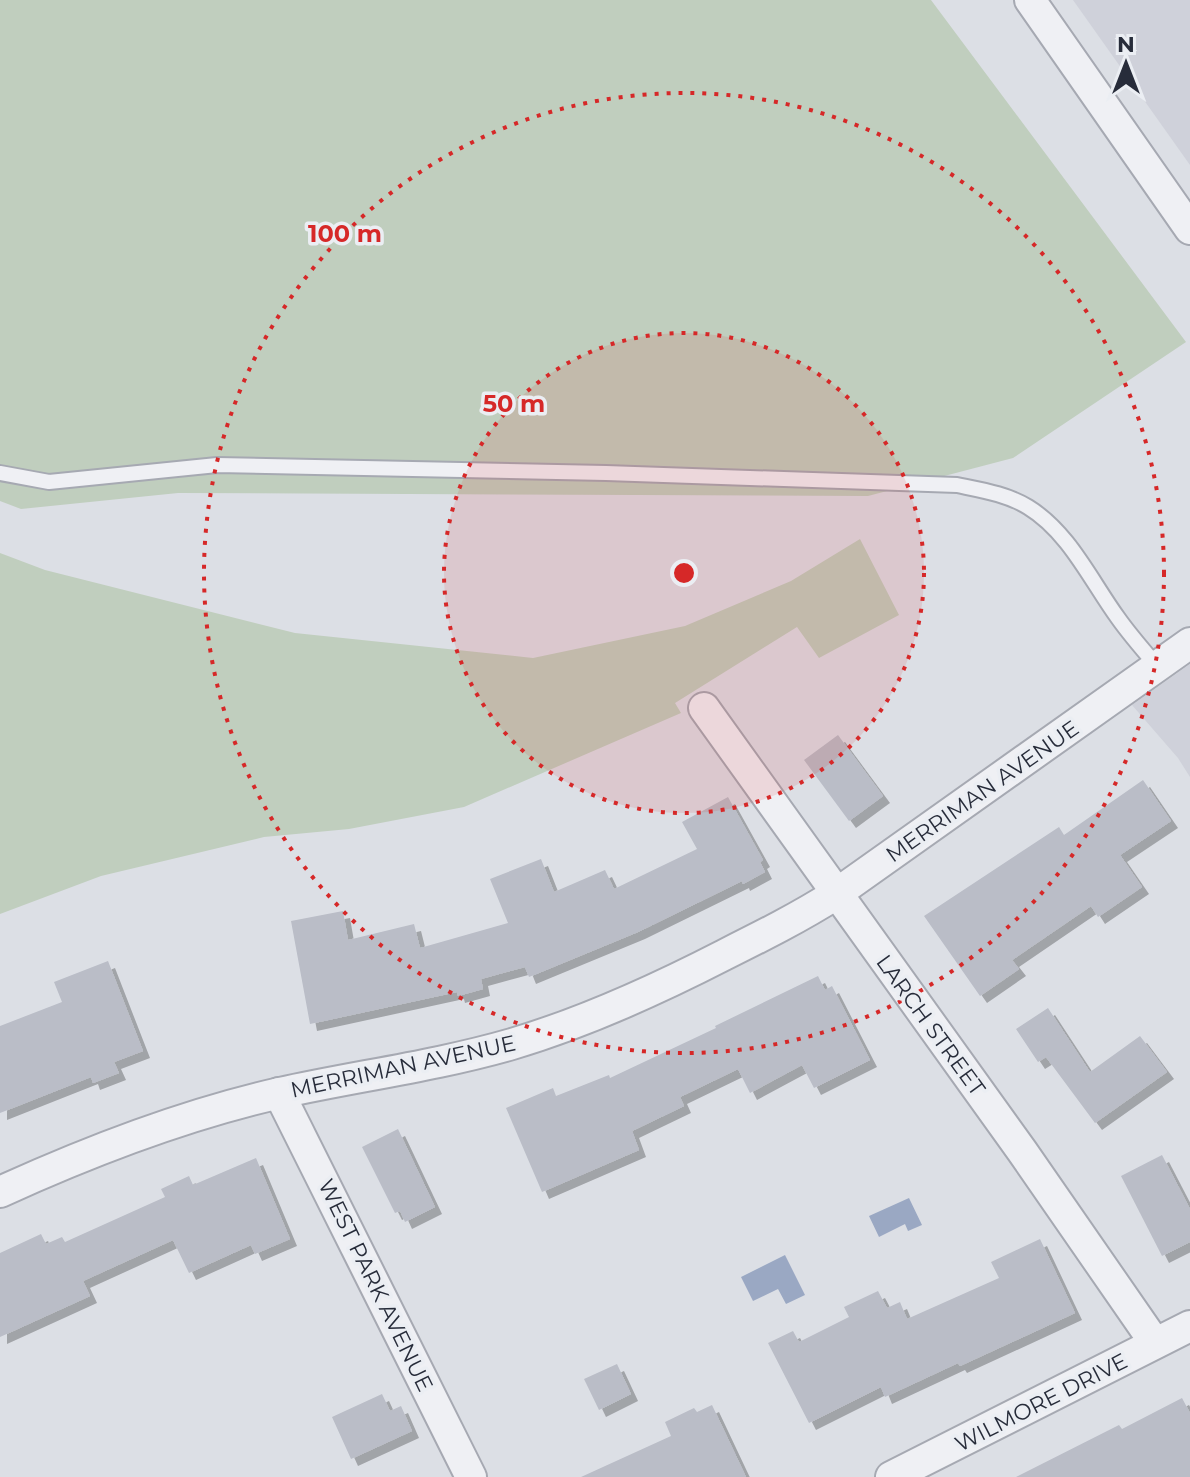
<svg xmlns="http://www.w3.org/2000/svg" width="1190" height="1477" viewBox="0 0 1190 1477" font-family="Montserrat,sans-serif">
<style>
.built{fill:#cfd1da}
.green{fill:#c0cebe}
.water{fill:#9aa8c3}
.building{fill:#babdc7;filter:url(#shadow)}
.lines{fill:none;stroke-linecap:round;stroke-linejoin:round}
.service-casing{stroke:#a6a9b2;stroke-width:18}
.minor-casing{stroke:#a6a9b2;stroke-width:34}
.service{stroke:#eff0f4;stroke-width:14}
.minor{stroke:#eff0f4;stroke-width:30}
.ring{fill:none;stroke:#d62828;stroke-width:4;stroke-dasharray:4 8}
.labels{text-anchor:middle;stroke-width:7;stroke-linejoin:round;paint-order:stroke}
.street-label{font-size:22px;fill:#272c3a;stroke:#ebeef3}
.centre{fill:#d62828;stroke:#ebeef3;stroke-width:4}
.ring-label{font-size:24px;text-anchor:middle;font-weight:bold;fill:#d62828;stroke:#ebeef3;stroke-width:7;stroke-linejoin:round;paint-order:stroke}
</style>
<defs>
<filter id="shadow"><feDropShadow dx="7" dy="7" stdDeviation="0" flood-color="#0004"/></filter>
</defs>
<rect width="100%" height="100%" fill="#dcdfe5"/>
<!-- built -->
<g class="built">
<path d="M 1073,0 L 1190,0 L 1190,165 Z"/>
<path d="M 1190,664 L 1190,777 L 1178,758 L 1132,705 Z"/>
</g>
<!-- green -->
<g class="green">
<path d="M 0,0 L 931,0 L 1186,342 L 1013,458 L 868,496 L 178,493 L 21,509 L 0,501 Z"/>
<path d="M 860,539 L 899,615 L 819,658 L 797,627 L 675,703 L 681,713 L 464,807 L 349,829 L 264,837 L 101,876 L 0,914 L 0,553 L 45,570 L 295,633 L 533,658 L 685,626 L 791,581 Z"/>
</g>
<!-- water -->
<g class="water">
<path d="M 909,1198 L 922,1225 L 908,1231 L 905,1224 L 879,1237 L 869,1216 Z"/>
<path d="M 785,1255 L 805,1295 L 786,1304 L 778,1289 L 753,1301 L 741,1277 Z"/>
</g>
<!-- building -->
<g class="building">
<path d="M 838,735 L 883,796 L 849,821 L 804,760 Z"/>
<path d="M 1143,780 L 1171,821 L 1120,855 L 1142,887 L 1098,917 L 1091,906 L 1012,960 L 1019,969 L 980,996 L 924,916 L 1059,827 L 1064,835 Z"/>
<path d="M 728,797 L 763,860 L 760,862 L 765,872 L 743,884 L 742,881 L 638,932 L 529,977 L 525,967 L 481,979 L 483,989 L 458,996 L 457,992 L 310,1024 L 291,921 L 343,911 L 348,940 L 414,924 L 420,948 L 508,923 L 490,879 L 541,859 L 554,892 L 605,870 L 614,889 L 697,849 L 682,822 Z"/>
<path d="M 108,961 L 143,1051 L 114,1062 L 119,1073 L 93,1083 L 91,1077 L 0,1113 L 0,1026 L 62,1002 L 54,982 Z"/>
<path d="M 818,976 L 825,990 L 832,986 L 870,1060 L 814,1088 L 802,1065 L 750,1093 L 738,1069 L 680,1097 L 684,1106 L 632,1131 L 639,1150 L 542,1192 L 506,1108 L 553,1088 L 556,1096 L 609,1075 L 610,1078 L 716,1028 L 715,1026 Z"/>
<path d="M 1048,1008 L 1090,1072 L 1140,1036 L 1167,1072 L 1095,1123 L 1046,1057 L 1038,1062 L 1016,1029 Z"/>
<path d="M 398,1129 L 435,1207 L 405,1222 L 400,1211 L 395,1213 L 362,1147 Z"/>
<path d="M 1162,1155 L 1190,1209 L 1190,1242 L 1162,1256 L 1121,1176 Z"/>
<path d="M 256,1158 L 290,1239 L 255,1254 L 251,1245 L 189,1273 L 173,1240 L 83,1281 L 90,1296 L 0,1337 L 0,1253 L 41,1234 L 46,1244 L 62,1237 L 65,1242 L 165,1197 L 161,1189 L 189,1176 L 193,1185 Z"/>
<path d="M 1040,1239 L 1075,1313 L 960,1366 L 958,1363 L 885,1397 L 881,1387 L 809,1423 L 768,1343 L 793,1331 L 799,1342 L 849,1317 L 844,1307 L 878,1291 L 887,1308 L 900,1302 L 907,1319 L 999,1278 L 991,1262 Z"/>
<path d="M 617,1364 L 631,1394 L 599,1410 L 584,1379 Z"/>
<path d="M 382,1394 L 390,1411 L 401,1406 L 412,1431 L 351,1459 L 332,1417 Z"/>
<path d="M 1182,1398 L 1190,1413 L 1190,1477 L 1016,1477 L 1119,1425 L 1122,1429 Z"/>
<path d="M 712,1405 L 746,1477 L 581,1477 L 671,1436 L 665,1422 L 694,1408 L 697,1412 Z"/>
</g>
<g class="lines">
<!-- service casing -->
<g class="service-casing">
<path id="service" d="M 0,473 L 49,482 L 217,465 L 606,473 L 957,485 C 981,490 1007,494 1028,507 C 1069,532 1091,581 1118,618 C 1130,635 1144,651 1157,666"/>
</g>
<!-- minor casing -->
<g class="minor-casing">
<g id="minor">
<path d="M 1030,0 L 1190,229"/>
<path d="M 704,708 L 1022,1151 L 1155,1343"/>
<path d="M 279,1093 L 471,1477"/>
<path d="M 0,1192 C 90,1151 183,1115 280,1093 C 357,1076 436,1066 512,1044 C 586,1022 656,990 724,955 C 762,936 800,917 836,894 L 1190,643"/>
<path d="M 891,1477 L 1190,1326"/>
</g>
</g>
<!-- service -->
<use href="#service" class="service"/>
<!-- minor -->
<use href="#minor" class="minor"/>
</g>
<!-- distance rings -->
<circle cx="684" cy="573" r="240" fill="#d62828" fill-opacity=".12"/>
<g class="ring">
<circle cx="684" cy="573" r="240"/>
<circle cx="684" cy="573" r="480"/>
</g>
<g class="labels">
<!-- street labels -->
<g class="street-label">
<text transform="translate(982 791) rotate(-35)" y="8">MERRIMAN AVENUE</text>
<text transform="translate(931 1025) rotate(54)" y="8">LARCH STREET</text>
<text transform="translate(403 1066) rotate(-12)" y="8">MERRIMAN AVENUE</text>
<text transform="translate(376 1285) rotate(64)" y="8">WEST PARK AVENUE</text>
<text transform="translate(1041 1402) rotate(-27)" y="8">WILMORE DRIVE</text>
</g>
</g>
<circle cx="684" cy="573" r="12" class="centre"/>
<g class="ring-label">
<text x="345" y="242">100 m</text>
<text x="514" y="412">50 m</text>
</g>
<!-- north arrow -->
<g transform="translate(1126 64)" stroke="#ebeef3" stroke-width="6" paint-order="stroke">
<path d="M0-6L14 30L0 20L-14 30Z" fill="#272c3a"/>
<text y="-12" font-size="22" font-weight="bold" text-anchor="middle" fill="#272c3a">N</text>
</g>
</svg>
